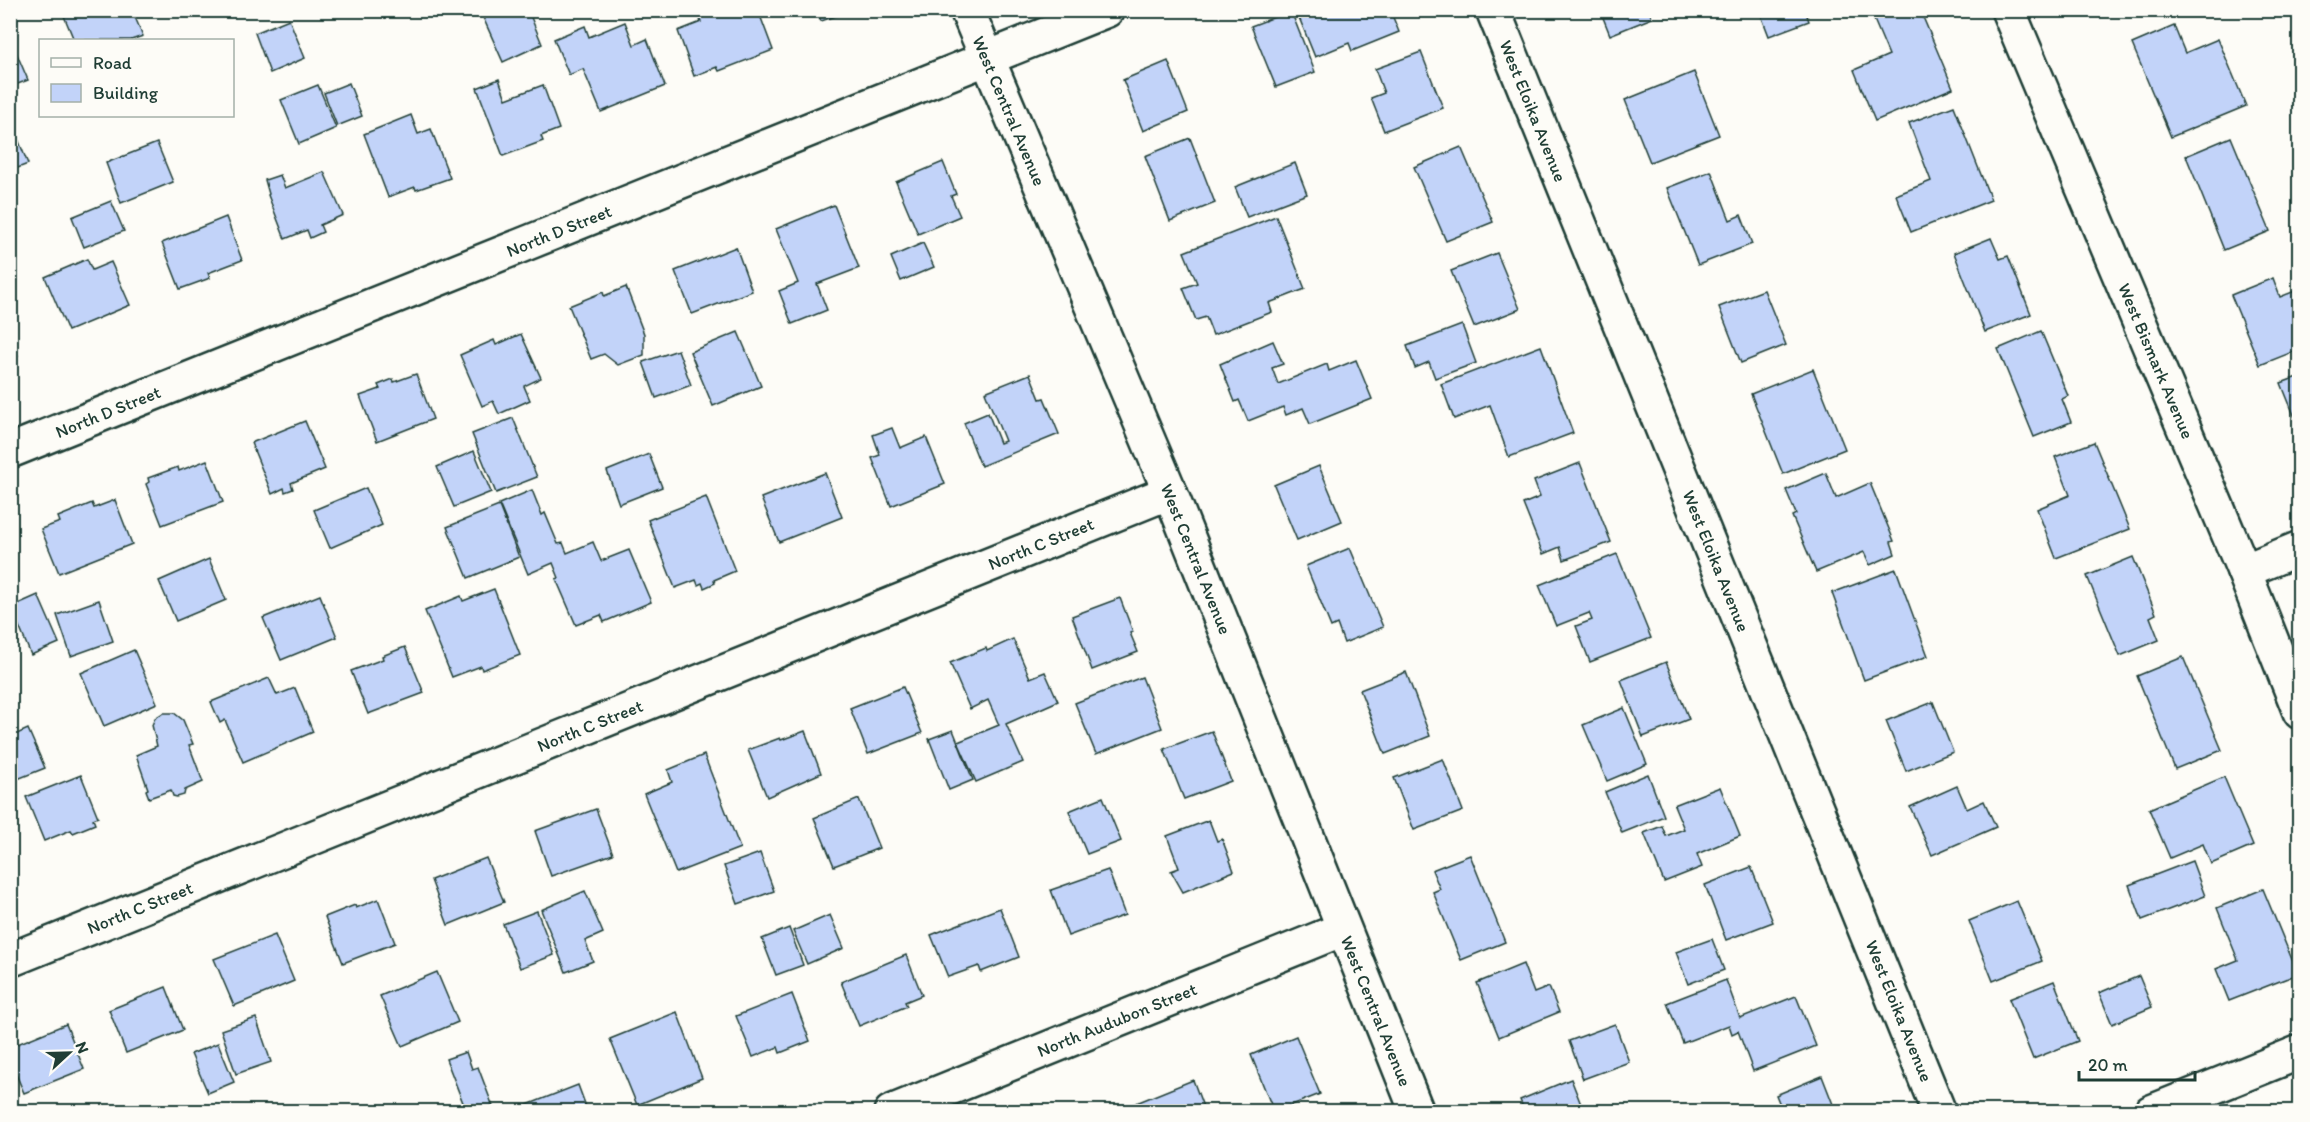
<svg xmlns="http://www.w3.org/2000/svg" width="2310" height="1122" viewBox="0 0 2310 1122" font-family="Itim,sans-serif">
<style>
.building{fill:#c2d3f9;stroke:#1f3d34;stroke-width:1.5}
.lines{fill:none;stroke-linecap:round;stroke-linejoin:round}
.minor-casing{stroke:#1f3d34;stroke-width:38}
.tertiary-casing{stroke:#1f3d34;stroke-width:38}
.minor{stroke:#fdfcf7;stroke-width:33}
.tertiary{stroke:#fdfcf7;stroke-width:33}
.labels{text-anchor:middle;stroke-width:4.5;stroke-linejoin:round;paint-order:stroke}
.street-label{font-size:18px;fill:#1f3d34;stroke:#fdfcf7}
</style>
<rect width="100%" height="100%" fill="#fdfcf7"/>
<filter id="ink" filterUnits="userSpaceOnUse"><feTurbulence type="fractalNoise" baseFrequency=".0167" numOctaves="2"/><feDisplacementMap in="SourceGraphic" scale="12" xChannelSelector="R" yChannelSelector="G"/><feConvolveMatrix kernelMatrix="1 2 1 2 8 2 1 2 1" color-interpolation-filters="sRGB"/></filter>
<g filter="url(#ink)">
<!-- building -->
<g class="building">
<path d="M 77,10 L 132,10 L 143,36 L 131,40 L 74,40 L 64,16 Z"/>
<path d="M 188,10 L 202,10 L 190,15 Z"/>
<path d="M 492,10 L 528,10 L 542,44 L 503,62 L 482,15 Z"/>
<path d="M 696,10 L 758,10 L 773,50 L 719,71 L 717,67 L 694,76 L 678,31 L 701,22 Z"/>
<path d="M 817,10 L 854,10 L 821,21 Z"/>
<path d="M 1296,10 L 1390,10 L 1399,32 L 1352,51 L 1349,43 L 1315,57 Z"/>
<path d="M 1600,10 L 1649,10 L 1652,18 L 1610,35 Z"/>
<path d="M 1759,10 L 1805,10 L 1809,21 L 1769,36 Z"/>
<path d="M 1884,10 L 1920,10 L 1953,88 L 1875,121 L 1854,70 L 1889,55 L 1872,15 Z"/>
<path d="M 1291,11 L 1315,72 L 1276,87 L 1251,26 Z"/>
<path d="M 289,19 L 305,58 L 270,73 L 255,33 Z"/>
<path d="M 625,22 L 634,45 L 647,39 L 665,86 L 601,112 L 583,69 L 569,75 L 554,39 L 585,26 L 589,37 Z"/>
<path d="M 2174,26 L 2185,53 L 2218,39 L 2246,106 L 2171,137 L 2132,44 Z"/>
<path d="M 10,38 L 28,80 L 10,87 Z"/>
<path d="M 1421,52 L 1443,108 L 1384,131 L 1371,98 L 1384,93 L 1375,69 Z"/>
<path d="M 1168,61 L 1188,112 L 1143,131 L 1123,80 Z"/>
<path d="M 1694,72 L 1719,135 L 1650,162 L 1625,100 Z"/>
<path d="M 499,79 L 506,99 L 543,85 L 559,129 L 541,136 L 543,141 L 503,156 L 477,88 Z"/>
<path d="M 349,83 L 362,116 L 337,126 L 324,93 Z"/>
<path d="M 318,85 L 336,128 L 299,144 L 281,100 Z"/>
<path d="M 1954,106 L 1991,200 L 1911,232 L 1896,195 L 1931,181 L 1909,123 Z"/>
<path d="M 411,115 L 418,134 L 431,129 L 450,178 L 416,190 L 415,187 L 388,197 L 364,134 Z"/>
<path d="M 14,129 L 28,164 L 10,171 L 10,130 Z"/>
<path d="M 2231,137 L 2270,231 L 2224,250 L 2186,156 Z"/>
<path d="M 1190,138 L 1215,203 L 1170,221 L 1145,156 Z"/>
<path d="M 157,143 L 173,182 L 121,203 L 106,163 Z"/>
<path d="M 1461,147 L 1493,222 L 1446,241 L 1414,167 Z"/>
<path d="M 943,162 L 956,194 L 951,196 L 960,216 L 918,234 L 896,182 Z"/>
<path d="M 1295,163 L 1307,194 L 1247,217 L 1235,187 Z"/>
<path d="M 1711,171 L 1730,220 L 1741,215 L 1752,244 L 1698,265 L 1667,188 Z"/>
<path d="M 324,172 L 343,215 L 320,225 L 323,232 L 310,238 L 307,230 L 285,239 L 268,195 L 269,194 L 265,180 L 280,175 L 285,188 Z"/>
<path d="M 111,201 L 124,231 L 84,247 L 72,217 Z"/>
<path d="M 834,205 L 859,268 L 817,284 L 827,310 L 792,324 L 779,291 L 798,283 L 776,229 Z"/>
<path d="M 1276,216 L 1305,289 L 1269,303 L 1272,312 L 1213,335 L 1206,317 L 1196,320 L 1183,288 L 1197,283 L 1184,252 Z"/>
<path d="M 226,217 L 242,260 L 208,273 L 210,278 L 180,289 L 162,243 Z"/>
<path d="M 1991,238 L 2000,259 L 2008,256 L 2031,314 L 1985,332 L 1954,253 Z"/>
<path d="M 923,243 L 934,267 L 901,281 L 891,257 Z"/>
<path d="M 736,247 L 752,291 L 692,314 L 675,271 Z"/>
<path d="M 1497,253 L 1520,309 L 1474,327 L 1451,271 Z"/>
<path d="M 87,259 L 92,270 L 111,262 L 130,305 L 68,331 L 45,277 Z"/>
<path d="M 2273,278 L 2280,297 L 2300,289 L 2300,349 L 2260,365 L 2231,295 Z"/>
<path d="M 626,287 L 644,334 L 644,355 L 618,365 L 604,354 L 591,359 L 569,306 L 603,292 L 604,296 Z"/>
<path d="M 1764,290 L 1786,345 L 1741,363 L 1719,307 Z"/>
<path d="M 1462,325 L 1476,363 L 1435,378 L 1429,362 L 1415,368 L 1407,346 Z"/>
<path d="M 2041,331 L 2068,396 L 2062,399 L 2071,422 L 2034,437 L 1998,349 Z"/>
<path d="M 738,332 L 761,386 L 713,406 L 690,352 Z"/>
<path d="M 521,334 L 541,378 L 524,386 L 530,400 L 499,414 L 493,401 L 482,406 L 460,355 L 494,340 L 496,345 Z"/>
<path d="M 10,336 L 18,356 L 10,359 Z"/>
<path d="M 1273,341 L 1283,364 L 1272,368 L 1278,384 L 1327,364 L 1329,371 L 1356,360 L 1372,399 L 1310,424 L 1303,408 L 1286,415 L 1283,407 L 1248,421 L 1239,400 L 1235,402 L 1220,364 Z"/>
<path d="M 1541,346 L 1573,433 L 1509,457 L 1490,405 L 1454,419 L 1441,384 Z"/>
<path d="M 678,350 L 691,385 L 656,398 L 643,362 Z"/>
<path d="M 1813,369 L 1845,449 L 1783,474 L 1751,394 Z"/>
<path d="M 416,374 L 433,419 L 377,441 L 360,396 L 380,389 L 378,385 L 393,379 L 394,382 Z"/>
<path d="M 1030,374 L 1040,399 L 1044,398 L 1059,434 L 981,466 L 964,423 L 988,413 L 1000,443 L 1005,441 L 985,392 Z"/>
<path d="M 2300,376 L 2300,430 L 2281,383 Z"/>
<path d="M 513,418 L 537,477 L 496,493 L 472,434 Z"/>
<path d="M 305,421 L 325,469 L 291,483 L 293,489 L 285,492 L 284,488 L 272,494 L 251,443 Z"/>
<path d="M 892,428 L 900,448 L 926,437 L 945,484 L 891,506 L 872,458 L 880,455 L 873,435 Z"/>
<path d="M 2094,442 L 2130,529 L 2056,558 L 2037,509 L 2070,495 L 2055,457 Z"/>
<path d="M 474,451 L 491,492 L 454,507 L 437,467 Z"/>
<path d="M 649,454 L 662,487 L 619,504 L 607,471 Z"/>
<path d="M 207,460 L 223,502 L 162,525 L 146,484 L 149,482 L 148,478 L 178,467 L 179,471 Z"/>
<path d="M 1580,463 L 1611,542 L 1564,560 L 1560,547 L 1543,554 L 1523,504 L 1540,497 L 1534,481 Z"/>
<path d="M 1319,466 L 1342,521 L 1297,540 L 1274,485 Z"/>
<path d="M 825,473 L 842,517 L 779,542 L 761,498 Z"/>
<path d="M 1826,473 L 1836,498 L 1870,483 L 1894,541 L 1891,542 L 1895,554 L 1870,565 L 1864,552 L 1816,572 L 1792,516 L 1796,514 L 1786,490 Z"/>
<path d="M 366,488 L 382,525 L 330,548 L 314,510 Z"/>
<path d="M 532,490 L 542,515 L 545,513 L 558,544 L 563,543 L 567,553 L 593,542 L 601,561 L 629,550 L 651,602 L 604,622 L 601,615 L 576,625 L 556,579 L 559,578 L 553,563 L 528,574 L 499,504 Z"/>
<path d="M 706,497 L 735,571 L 714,580 L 715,583 L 704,588 L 702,583 L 698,585 L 696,580 L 675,588 L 648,520 Z"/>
<path d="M 115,500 L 132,544 L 59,573 L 41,529 L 60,522 L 58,517 L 92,503 L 94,508 Z"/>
<path d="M 499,506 L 519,557 L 468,578 L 447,527 Z"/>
<path d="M 1350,548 L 1383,627 L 1344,643 L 1337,624 L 1331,627 L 1306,566 Z"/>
<path d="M 1617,554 L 1651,638 L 1590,662 L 1576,626 L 1592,620 L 1589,613 L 1556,626 L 1539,585 Z"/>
<path d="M 2133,557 L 2156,614 L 2150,617 L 2159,640 L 2120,656 L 2087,576 Z"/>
<path d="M 209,559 L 226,600 L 176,621 L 159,581 Z"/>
<path d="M 1896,569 L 1928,656 L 1864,680 L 1832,593 Z"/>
<path d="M 494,589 L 520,655 L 482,670 L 481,666 L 452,677 L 425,611 L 461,596 L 463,601 Z"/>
<path d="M 38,595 L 59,643 L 31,655 L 11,607 Z"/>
<path d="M 320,595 L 337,637 L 281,660 L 263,618 Z"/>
<path d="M 1120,598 L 1133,632 L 1130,633 L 1138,652 L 1092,670 L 1072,616 Z"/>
<path d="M 99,600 L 113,641 L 71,656 L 57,615 Z"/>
<path d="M 1013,639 L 1030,678 L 1045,672 L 1058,701 L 1006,724 L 1023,762 L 976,782 L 958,742 L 999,725 L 988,700 L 970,709 L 950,663 L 986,648 L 987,651 Z"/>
<path d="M 405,647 L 424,693 L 368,714 L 351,671 L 383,659 L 382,656 Z"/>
<path d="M 134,650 L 157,703 L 104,726 L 81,673 Z"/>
<path d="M 2183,657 L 2222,750 L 2175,769 L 2137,676 Z"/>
<path d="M 1666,662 L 1689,719 L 1643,737 L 1621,680 Z"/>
<path d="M 1406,672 L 1430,736 L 1385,754 L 1360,690 Z"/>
<path d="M 1142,677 L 1162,728 L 1096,754 L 1075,703 Z"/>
<path d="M 269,678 L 277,695 L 295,688 L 313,732 L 243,762 L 225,720 L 220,723 L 211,702 Z"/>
<path d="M 903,687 L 922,733 L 868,754 L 850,708 Z"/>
<path d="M 1933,702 L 1953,752 L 1906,771 L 1886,721 Z"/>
<path d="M 1624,708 L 1647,764 L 1607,781 L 1583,725 Z"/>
<path d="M 163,713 L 174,713 L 183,720 L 193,744 L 189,745 L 203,782 L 185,790 L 184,795 L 177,797 L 173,796 L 171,790 L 149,798 L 146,790 L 148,789 L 136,755 L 157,746 L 152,725 L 155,718 Z"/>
<path d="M 28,729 L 45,768 L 10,782 L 10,737 Z"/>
<path d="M 953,730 L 973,780 L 949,790 L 929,739 Z"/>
<path d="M 805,731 L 821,773 L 767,797 L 748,750 L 780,738 L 781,740 Z"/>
<path d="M 1212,731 L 1231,781 L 1184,799 L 1164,749 Z"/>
<path d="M 704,755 L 740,848 L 676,873 L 644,794 L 672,782 L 668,770 Z"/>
<path d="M 1443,759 L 1463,811 L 1414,830 L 1394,778 Z"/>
<path d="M 1648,774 L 1664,816 L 1622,833 L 1605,792 Z"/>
<path d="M 81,775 L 98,817 L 93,819 L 95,824 L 73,833 L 71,830 L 44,841 L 26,797 Z"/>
<path d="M 2224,777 L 2253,846 L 2211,864 L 2203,844 L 2170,858 L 2149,809 Z"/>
<path d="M 1957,786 L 1967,809 L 1984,801 L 1996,827 L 1932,855 L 1910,807 Z"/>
<path d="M 1720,787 L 1740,836 L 1697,854 L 1702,867 L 1664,882 L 1644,833 L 1662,826 L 1666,836 L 1684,829 L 1674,805 Z"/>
<path d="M 1103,797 L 1121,841 L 1087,854 L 1069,811 Z"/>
<path d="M 859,799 L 879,848 L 834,866 L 814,818 Z"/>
<path d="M 596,809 L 613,854 L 551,876 L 535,831 Z"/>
<path d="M 1209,820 L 1217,841 L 1222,839 L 1234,871 L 1183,892 L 1171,871 L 1179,868 L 1167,836 Z"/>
<path d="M 760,853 L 774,891 L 738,904 L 724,866 Z"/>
<path d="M 1470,855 L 1505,942 L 1461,960 L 1433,892 L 1440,889 L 1432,870 Z"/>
<path d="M 486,858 L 504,902 L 448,925 L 431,880 Z"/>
<path d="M 2192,861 L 2205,896 L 2142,920 L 2129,885 Z"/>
<path d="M 1751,867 L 1773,922 L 1726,940 L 1705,885 Z"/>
<path d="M 1108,870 L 1125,915 L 1068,936 L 1051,890 Z"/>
<path d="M 2263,889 L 2298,974 L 2229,1001 L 2216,969 L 2238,960 L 2217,908 Z"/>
<path d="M 585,891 L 603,933 L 585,941 L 593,961 L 566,972 L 541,910 Z"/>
<path d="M 378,899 L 395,943 L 343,963 L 325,917 L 355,905 L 356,908 Z"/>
<path d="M 2017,901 L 2042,961 L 1993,981 L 1969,921 Z"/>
<path d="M 1000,908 L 1019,957 L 981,972 L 979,966 L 948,977 L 931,935 Z"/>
<path d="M 537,911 L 554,955 L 520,968 L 503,924 Z"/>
<path d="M 830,915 L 844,948 L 807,964 L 793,931 Z"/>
<path d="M 789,928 L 803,965 L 776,975 L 762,939 Z"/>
<path d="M 275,935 L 294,981 L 234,1006 L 214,959 Z"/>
<path d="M 1712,939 L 1724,970 L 1688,984 L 1676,952 Z"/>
<path d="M 906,955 L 922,995 L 905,1002 L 907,1006 L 859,1026 L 841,982 Z"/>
<path d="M 1523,964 L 1534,993 L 1549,987 L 1559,1012 L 1499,1037 L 1477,983 Z"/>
<path d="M 437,972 L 458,1022 L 402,1046 L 380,996 Z"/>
<path d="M 2139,976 L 2152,1007 L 2112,1024 L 2099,993 Z"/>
<path d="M 1726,980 L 1740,1018 L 1796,996 L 1816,1046 L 1753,1071 L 1738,1031 L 1732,1034 L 1729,1025 L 1683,1043 L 1667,1003 Z"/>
<path d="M 2054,981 L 2078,1041 L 2033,1059 L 2009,999 Z"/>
<path d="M 166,987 L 183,1030 L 126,1053 L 109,1010 Z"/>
<path d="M 792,994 L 810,1041 L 780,1053 L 778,1047 L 753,1057 L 736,1016 Z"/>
<path d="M 677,1012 L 702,1078 L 637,1105 L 610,1039 Z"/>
<path d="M 256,1018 L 271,1062 L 236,1074 L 221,1030 Z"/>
<path d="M 66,1024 L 84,1069 L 24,1093 L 10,1060 L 10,1047 Z"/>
<path d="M 1615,1024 L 1629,1062 L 1583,1079 L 1569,1041 Z"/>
<path d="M 1296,1036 L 1320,1094 L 1274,1112 L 1251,1055 Z"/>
<path d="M 218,1043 L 234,1082 L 208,1093 L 191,1054 Z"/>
<path d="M 466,1052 L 472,1069 L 478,1067 L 495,1112 L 457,1112 L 465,1108 L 446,1059 Z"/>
<path d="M 1822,1076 L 1836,1112 L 1783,1112 L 1776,1095 Z"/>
<path d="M 1571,1079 L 1584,1112 L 1525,1112 L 1520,1100 Z"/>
<path d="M 1193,1080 L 1205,1112 L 1125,1112 L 1124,1108 Z"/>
<path d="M 578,1085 L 588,1112 L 523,1112 L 522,1107 Z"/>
</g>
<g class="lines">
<!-- minor casing -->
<g class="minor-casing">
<g id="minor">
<path d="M 967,10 L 1170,492 L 1417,1112"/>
<path d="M 1493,10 L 1939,1112"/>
<path d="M 2008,10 L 2244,571 L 2300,712"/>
<path d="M 10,451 L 1107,10"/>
<path d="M 2244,571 L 2300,548"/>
<path d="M 10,960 L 1170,492"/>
<path d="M 891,1112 L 1343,929"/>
</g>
</g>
<!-- tertiary casing -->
<g class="tertiary-casing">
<path id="tertiary" d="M 2151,1112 L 2300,1052"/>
</g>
<!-- minor -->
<use href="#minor" class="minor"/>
<!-- tertiary -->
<use href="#tertiary" class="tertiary"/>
</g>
</g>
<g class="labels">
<!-- street labels -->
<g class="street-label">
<text transform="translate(1009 111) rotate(67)" y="6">West Central Avenue</text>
<text transform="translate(1533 111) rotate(68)" y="6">West Eloika Avenue</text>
<text transform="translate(559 231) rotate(-22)" y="6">North D Street</text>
<text transform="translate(2156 361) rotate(67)" y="6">West Bismark Avenue</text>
<text transform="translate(108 412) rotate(-22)" y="6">North D Street</text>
<text transform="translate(1041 544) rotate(-22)" y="6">North C Street</text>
<text transform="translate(1196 559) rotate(68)" y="6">West Central Avenue</text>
<text transform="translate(1716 561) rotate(68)" y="6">West Eloika Avenue</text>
<text transform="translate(590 726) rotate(-22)" y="6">North C Street</text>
<text transform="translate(140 908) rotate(-22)" y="6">North C Street</text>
<text transform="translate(1376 1011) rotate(68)" y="6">West Central Avenue</text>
<text transform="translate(1899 1011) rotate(68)" y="6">West Eloika Avenue</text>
<text transform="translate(1117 1020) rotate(-22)" y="6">North Audubon Street</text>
</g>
</g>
<!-- margin -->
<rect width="2310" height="1122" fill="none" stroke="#fdfcf7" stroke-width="36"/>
<rect x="18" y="18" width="2274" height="1086" fill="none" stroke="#1f3d34" stroke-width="2" filter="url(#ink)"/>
<!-- legend -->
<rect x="39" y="39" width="195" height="78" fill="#fdfcf7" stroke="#a4b0a9" stroke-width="1.5"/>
<rect x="51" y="58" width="30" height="9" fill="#fdfcf7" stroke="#a4b0a9" stroke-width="1.5"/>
<text x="93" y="69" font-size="18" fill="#1f3d34">Road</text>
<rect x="51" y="84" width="30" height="18" fill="#c2d3f9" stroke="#a4b0a9" stroke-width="1.5"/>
<text x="93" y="99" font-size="18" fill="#1f3d34">Building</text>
<!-- north arrow -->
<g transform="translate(69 1053) rotate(68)" stroke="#fdfcf7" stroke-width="4.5" paint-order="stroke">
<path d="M0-4.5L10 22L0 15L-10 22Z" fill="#1f3d34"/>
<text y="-9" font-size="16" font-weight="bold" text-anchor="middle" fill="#1f3d34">N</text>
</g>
<!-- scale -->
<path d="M2079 1071v9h116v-9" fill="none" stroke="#1f3d34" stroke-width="3"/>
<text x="2088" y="1071" font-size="18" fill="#1f3d34" stroke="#fdfcf7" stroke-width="4.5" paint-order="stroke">20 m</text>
</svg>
